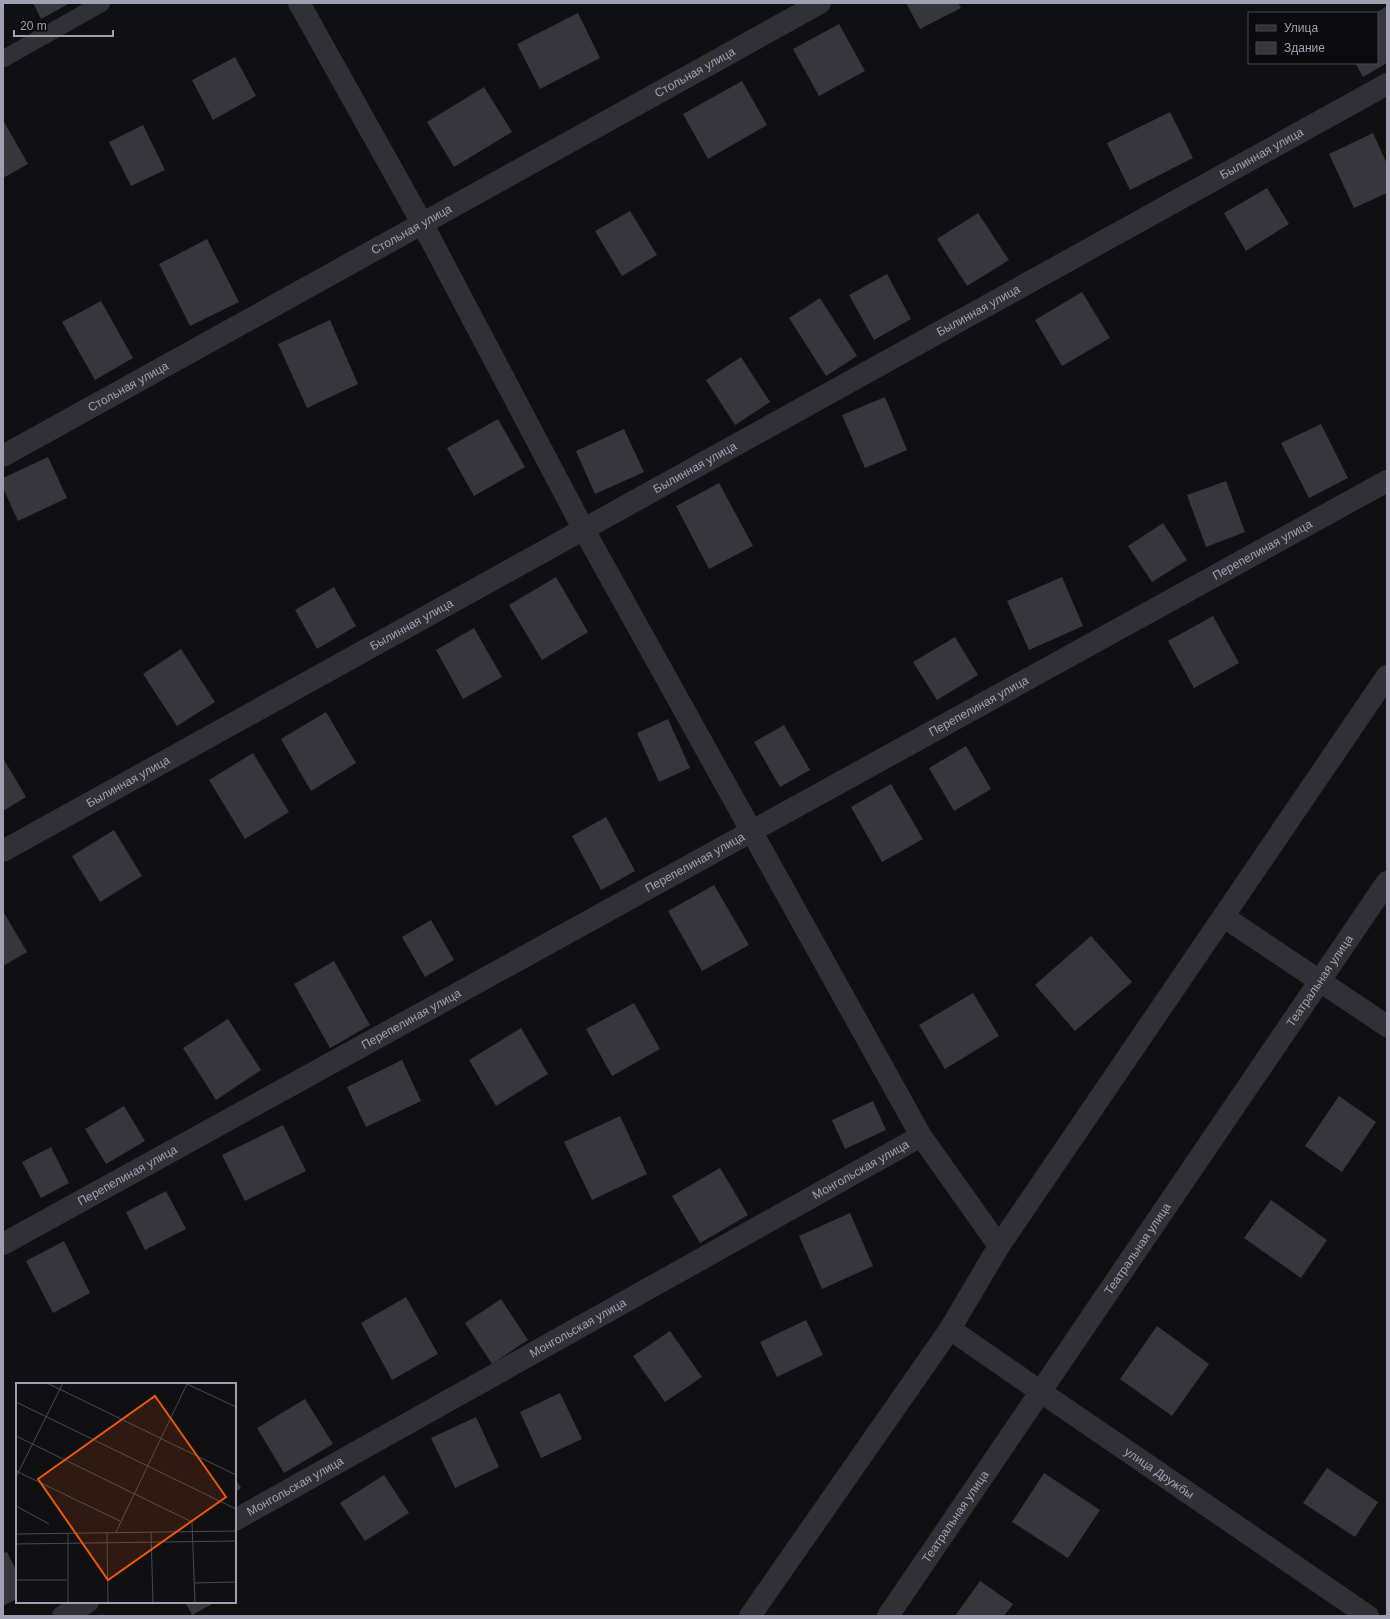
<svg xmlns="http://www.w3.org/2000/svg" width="1390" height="1619" viewBox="0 0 1390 1619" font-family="Helvetica,sans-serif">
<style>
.building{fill:#37363c}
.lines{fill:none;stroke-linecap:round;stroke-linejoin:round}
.service{stroke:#313036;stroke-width:17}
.minor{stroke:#313036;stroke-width:22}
.tertiary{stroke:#313036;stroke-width:22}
.labels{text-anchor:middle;stroke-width:3.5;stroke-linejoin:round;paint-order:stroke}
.street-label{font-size:12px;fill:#9fa1b3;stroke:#0b0a0c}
.inset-road{fill:none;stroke:#494952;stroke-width:1}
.view{fill:#e8590c;fill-opacity:0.15;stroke:#e8590c;stroke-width:2}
.inset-edge{fill:none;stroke:#9fa1b3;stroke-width:2}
</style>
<rect width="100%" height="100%" fill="#100f11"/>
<!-- building -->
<g class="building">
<path d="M 33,3 L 70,3 L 41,19 Z"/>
<path d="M 906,3 L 958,3 L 961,8 L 920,29 Z"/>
<path d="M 1387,6 L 1387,63 L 1363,77 L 1355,63 L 1377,63 L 1377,12 Z"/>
<path d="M 578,13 L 600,58 L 540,89 L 517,44 Z"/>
<path d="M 839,24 L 865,71 L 819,96 L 793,49 Z"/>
<path d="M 235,57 L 256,96 L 213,120 L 192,80 Z"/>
<path d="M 742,81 L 767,125 L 708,159 L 683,114 Z"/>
<path d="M 484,87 L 512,132 L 454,167 L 427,122 Z"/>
<path d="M 1170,112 L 1193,158 L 1130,190 L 1107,143 Z"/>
<path d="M 3,120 L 28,164 L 3,178 Z"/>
<path d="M 143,125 L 165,170 L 131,186 L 109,142 Z"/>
<path d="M 1373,133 L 1387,164 L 1387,193 L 1354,208 L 1329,154 Z"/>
<path d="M 1267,188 L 1289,224 L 1246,251 L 1224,213 Z"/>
<path d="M 630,211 L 657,255 L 622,276 L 595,231 Z"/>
<path d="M 978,213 L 1009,260 L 967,286 L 937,239 Z"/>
<path d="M 207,239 L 239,302 L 190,326 L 159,264 Z"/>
<path d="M 887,274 L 911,319 L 874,340 L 849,295 Z"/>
<path d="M 1082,292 L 1110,338 L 1062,366 L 1035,320 Z"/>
<path d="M 820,298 L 857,356 L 826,376 L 789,318 Z"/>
<path d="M 101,301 L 133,358 L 95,380 L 62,322 Z"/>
<path d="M 330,320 L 358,384 L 307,408 L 278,344 Z"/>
<path d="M 741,357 L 770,402 L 735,425 L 706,380 Z"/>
<path d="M 885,397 L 907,450 L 865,468 L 842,415 Z"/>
<path d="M 498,419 L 525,467 L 474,496 L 447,448 Z"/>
<path d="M 1321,424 L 1348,478 L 1309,498 L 1281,443 Z"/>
<path d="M 624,429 L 644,472 L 595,494 L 576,451 Z"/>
<path d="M 48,457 L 67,498 L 18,521 L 3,488 L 3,478 Z"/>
<path d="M 1226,481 L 1245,532 L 1206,547 L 1187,495 Z"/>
<path d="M 719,483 L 753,546 L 709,569 L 676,506 Z"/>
<path d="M 1163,523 L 1187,560 L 1152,582 L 1128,546 Z"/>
<path d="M 556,577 L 588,632 L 542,660 L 509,605 Z"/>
<path d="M 1062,577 L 1083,626 L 1029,650 L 1007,601 Z"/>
<path d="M 334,587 L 356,626 L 317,649 L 295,610 Z"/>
<path d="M 1213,616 L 1239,663 L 1194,688 L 1168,641 Z"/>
<path d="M 474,628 L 502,677 L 463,699 L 436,650 Z"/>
<path d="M 955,637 L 978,675 L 937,700 L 913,662 Z"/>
<path d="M 181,649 L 215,702 L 177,726 L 143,674 Z"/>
<path d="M 326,712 L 356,763 L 311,791 L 281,739 Z"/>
<path d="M 668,719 L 690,768 L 659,782 L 637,733 Z"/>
<path d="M 784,725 L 810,770 L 780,787 L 754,742 Z"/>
<path d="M 966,746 L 991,789 L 954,811 L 929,768 Z"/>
<path d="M 253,753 L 289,812 L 245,839 L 209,780 Z"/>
<path d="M 3,758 L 26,797 L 3,811 Z"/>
<path d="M 891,784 L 923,839 L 882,862 L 851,807 Z"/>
<path d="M 606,817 L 635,871 L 601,890 L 572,836 Z"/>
<path d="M 114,830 L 142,876 L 100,902 L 72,856 Z"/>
<path d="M 714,885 L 749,945 L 702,971 L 668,911 Z"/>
<path d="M 3,911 L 27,952 L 3,966 Z"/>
<path d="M 431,920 L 454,960 L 425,977 L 402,937 Z"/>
<path d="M 1091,936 L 1132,982 L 1075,1031 L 1035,985 Z"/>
<path d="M 334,961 L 370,1025 L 330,1048 L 294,984 Z"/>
<path d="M 973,993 L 999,1036 L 945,1069 L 919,1025 Z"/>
<path d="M 634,1003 L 660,1049 L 612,1076 L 586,1029 Z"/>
<path d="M 228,1019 L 261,1070 L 216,1100 L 183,1048 Z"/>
<path d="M 521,1028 L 548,1074 L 496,1106 L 469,1060 Z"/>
<path d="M 402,1060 L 421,1101 L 366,1127 L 347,1087 Z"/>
<path d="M 1339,1096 L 1376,1122 L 1342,1172 L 1305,1146 Z"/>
<path d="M 873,1101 L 886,1130 L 845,1149 L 832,1120 Z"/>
<path d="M 124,1106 L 145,1141 L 106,1164 L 85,1129 Z"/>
<path d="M 620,1116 L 647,1174 L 592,1200 L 564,1142 Z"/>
<path d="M 283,1125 L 306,1171 L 245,1201 L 222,1155 Z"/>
<path d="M 51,1147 L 69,1183 L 41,1198 L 22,1162 Z"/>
<path d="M 720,1168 L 748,1215 L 700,1243 L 672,1196 Z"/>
<path d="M 166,1191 L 186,1229 L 145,1250 L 126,1212 Z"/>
<path d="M 1271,1200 L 1327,1240 L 1301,1278 L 1244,1238 Z"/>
<path d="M 850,1213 L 873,1266 L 822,1289 L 799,1236 Z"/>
<path d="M 64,1241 L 90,1293 L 53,1313 L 26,1261 Z"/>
<path d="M 406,1297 L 438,1354 L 392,1380 L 361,1323 Z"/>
<path d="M 501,1299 L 528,1340 L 492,1364 L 465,1323 Z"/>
<path d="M 806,1320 L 823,1355 L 777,1377 L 760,1342 Z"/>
<path d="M 1157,1326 L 1209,1364 L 1172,1416 L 1120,1379 Z"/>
<path d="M 670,1331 L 702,1377 L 665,1402 L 633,1356 Z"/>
<path d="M 560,1393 L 582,1439 L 541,1458 L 520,1412 Z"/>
<path d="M 305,1399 L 333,1444 L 284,1473 L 257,1428 Z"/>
<path d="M 476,1417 L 499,1467 L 455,1488 L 431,1438 Z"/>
<path d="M 1327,1468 L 1378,1502 L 1355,1537 L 1303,1503 Z"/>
<path d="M 1044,1473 L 1100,1510 L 1068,1558 L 1012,1522 Z"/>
<path d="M 384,1475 L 409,1513 L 365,1541 L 340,1503 Z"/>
<path d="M 235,1478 L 241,1488 L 235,1492 Z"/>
<path d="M 7,1552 L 17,1572 L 17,1599 L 3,1606 L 3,1553 Z"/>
<path d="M 980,1581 L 1013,1604 L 1004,1616 L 955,1616 Z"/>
<path d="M 185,1602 L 216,1602 L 192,1615 Z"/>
</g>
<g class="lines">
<!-- service -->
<path class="service" d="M 3,59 L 102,3"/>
<!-- minor -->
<g class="minor">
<path d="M 299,3 L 422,223 L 584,530 L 921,1136 L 999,1246"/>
<path id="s1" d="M 3,456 L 820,3"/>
<path id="s2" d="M 3,851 L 1387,84"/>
<path d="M 1224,917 L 1387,1026"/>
<path id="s3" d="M 3,1244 L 1387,481"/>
<path id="s4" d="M 950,1329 L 1041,1392 L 1368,1616"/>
<path id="s5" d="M 235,1520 L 921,1136"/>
<path d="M 63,1616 L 88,1602"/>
<path id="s6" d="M 888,1616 L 1387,882"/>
</g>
<!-- tertiary -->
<path class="tertiary" d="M 750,1616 L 950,1329 L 999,1246 L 1387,676"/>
</g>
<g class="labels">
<!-- street labels -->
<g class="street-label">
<text dy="4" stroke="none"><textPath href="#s1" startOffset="791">Стольная улица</textPath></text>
<text dy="4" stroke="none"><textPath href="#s2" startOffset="1439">Былинная улица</textPath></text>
<text dy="4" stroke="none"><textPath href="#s1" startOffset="467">Стольная улица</textPath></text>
<text dy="4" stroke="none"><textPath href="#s2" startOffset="1115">Былинная улица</textPath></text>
<text dy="4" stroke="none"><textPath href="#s1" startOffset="143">Стольная улица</textPath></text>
<text dy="4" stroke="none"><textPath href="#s2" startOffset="791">Былинная улица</textPath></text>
<text dy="4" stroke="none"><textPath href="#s3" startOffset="1438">Перепелиная улица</textPath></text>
<text dy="4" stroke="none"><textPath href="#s2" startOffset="467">Былинная улица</textPath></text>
<text dy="4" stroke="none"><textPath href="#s3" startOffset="1114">Перепелиная улица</textPath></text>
<text dy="4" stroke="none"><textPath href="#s2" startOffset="143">Былинная улица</textPath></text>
<text dy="4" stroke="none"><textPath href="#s3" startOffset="790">Перепелиная улица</textPath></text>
<text dy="4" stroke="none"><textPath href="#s6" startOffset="768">Театральная улица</textPath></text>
<text dy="4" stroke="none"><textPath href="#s3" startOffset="466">Перепелиная улица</textPath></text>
<text dy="4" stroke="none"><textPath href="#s5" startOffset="717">Монгольская улица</textPath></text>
<text dy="4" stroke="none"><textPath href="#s3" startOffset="142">Перепелиная улица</textPath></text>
<text dy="4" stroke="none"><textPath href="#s6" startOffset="444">Театральная улица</textPath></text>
<text dy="4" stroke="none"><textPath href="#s5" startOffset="393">Монгольская улица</textPath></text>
<text dy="4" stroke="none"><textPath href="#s4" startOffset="254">улица Дружбы</textPath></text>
<text dy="4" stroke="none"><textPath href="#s5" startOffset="69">Монгольская улица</textPath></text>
<text dy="4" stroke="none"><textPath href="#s6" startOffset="120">Театральная улица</textPath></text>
</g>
</g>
<!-- overview -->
<g transform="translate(16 1383)">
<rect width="220" height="220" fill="#100f11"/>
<path class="inset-road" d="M 31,0 L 220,92M 171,1 L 220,24M 0,19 L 220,126M 0,53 L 176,139 L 179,220M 0,88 L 104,138M 0,94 L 47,0M 0,123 L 33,141M 100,149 L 171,1M 135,149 L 137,220M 52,150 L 52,220M 91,150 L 92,220M 0,151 L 220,148M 0,161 L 220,158M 0,197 L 51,197M 178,200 L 220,199"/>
<path class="view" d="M 139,13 L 210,114 L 92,197 L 22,96 Z"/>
<rect width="220" height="220" class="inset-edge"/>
</g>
<!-- border -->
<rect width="1390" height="1619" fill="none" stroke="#9fa1b3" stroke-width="8"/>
<!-- legend -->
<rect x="1248" y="12" width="130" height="52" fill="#0b0a0c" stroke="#46464f"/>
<rect x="1256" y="25" width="20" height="6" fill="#313036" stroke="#46464f"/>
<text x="1284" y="32" font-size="12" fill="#9fa1b3">Улица</text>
<rect x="1256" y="42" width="20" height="12" fill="#37363c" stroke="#46464f"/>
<text x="1284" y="52" font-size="12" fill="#9fa1b3">Здание</text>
<!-- scale -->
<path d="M14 30v6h99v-6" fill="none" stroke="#9fa1b3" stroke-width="2"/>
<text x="20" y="30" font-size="12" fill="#9fa1b3" stroke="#0b0a0c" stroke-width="3" paint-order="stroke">20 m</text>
</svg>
